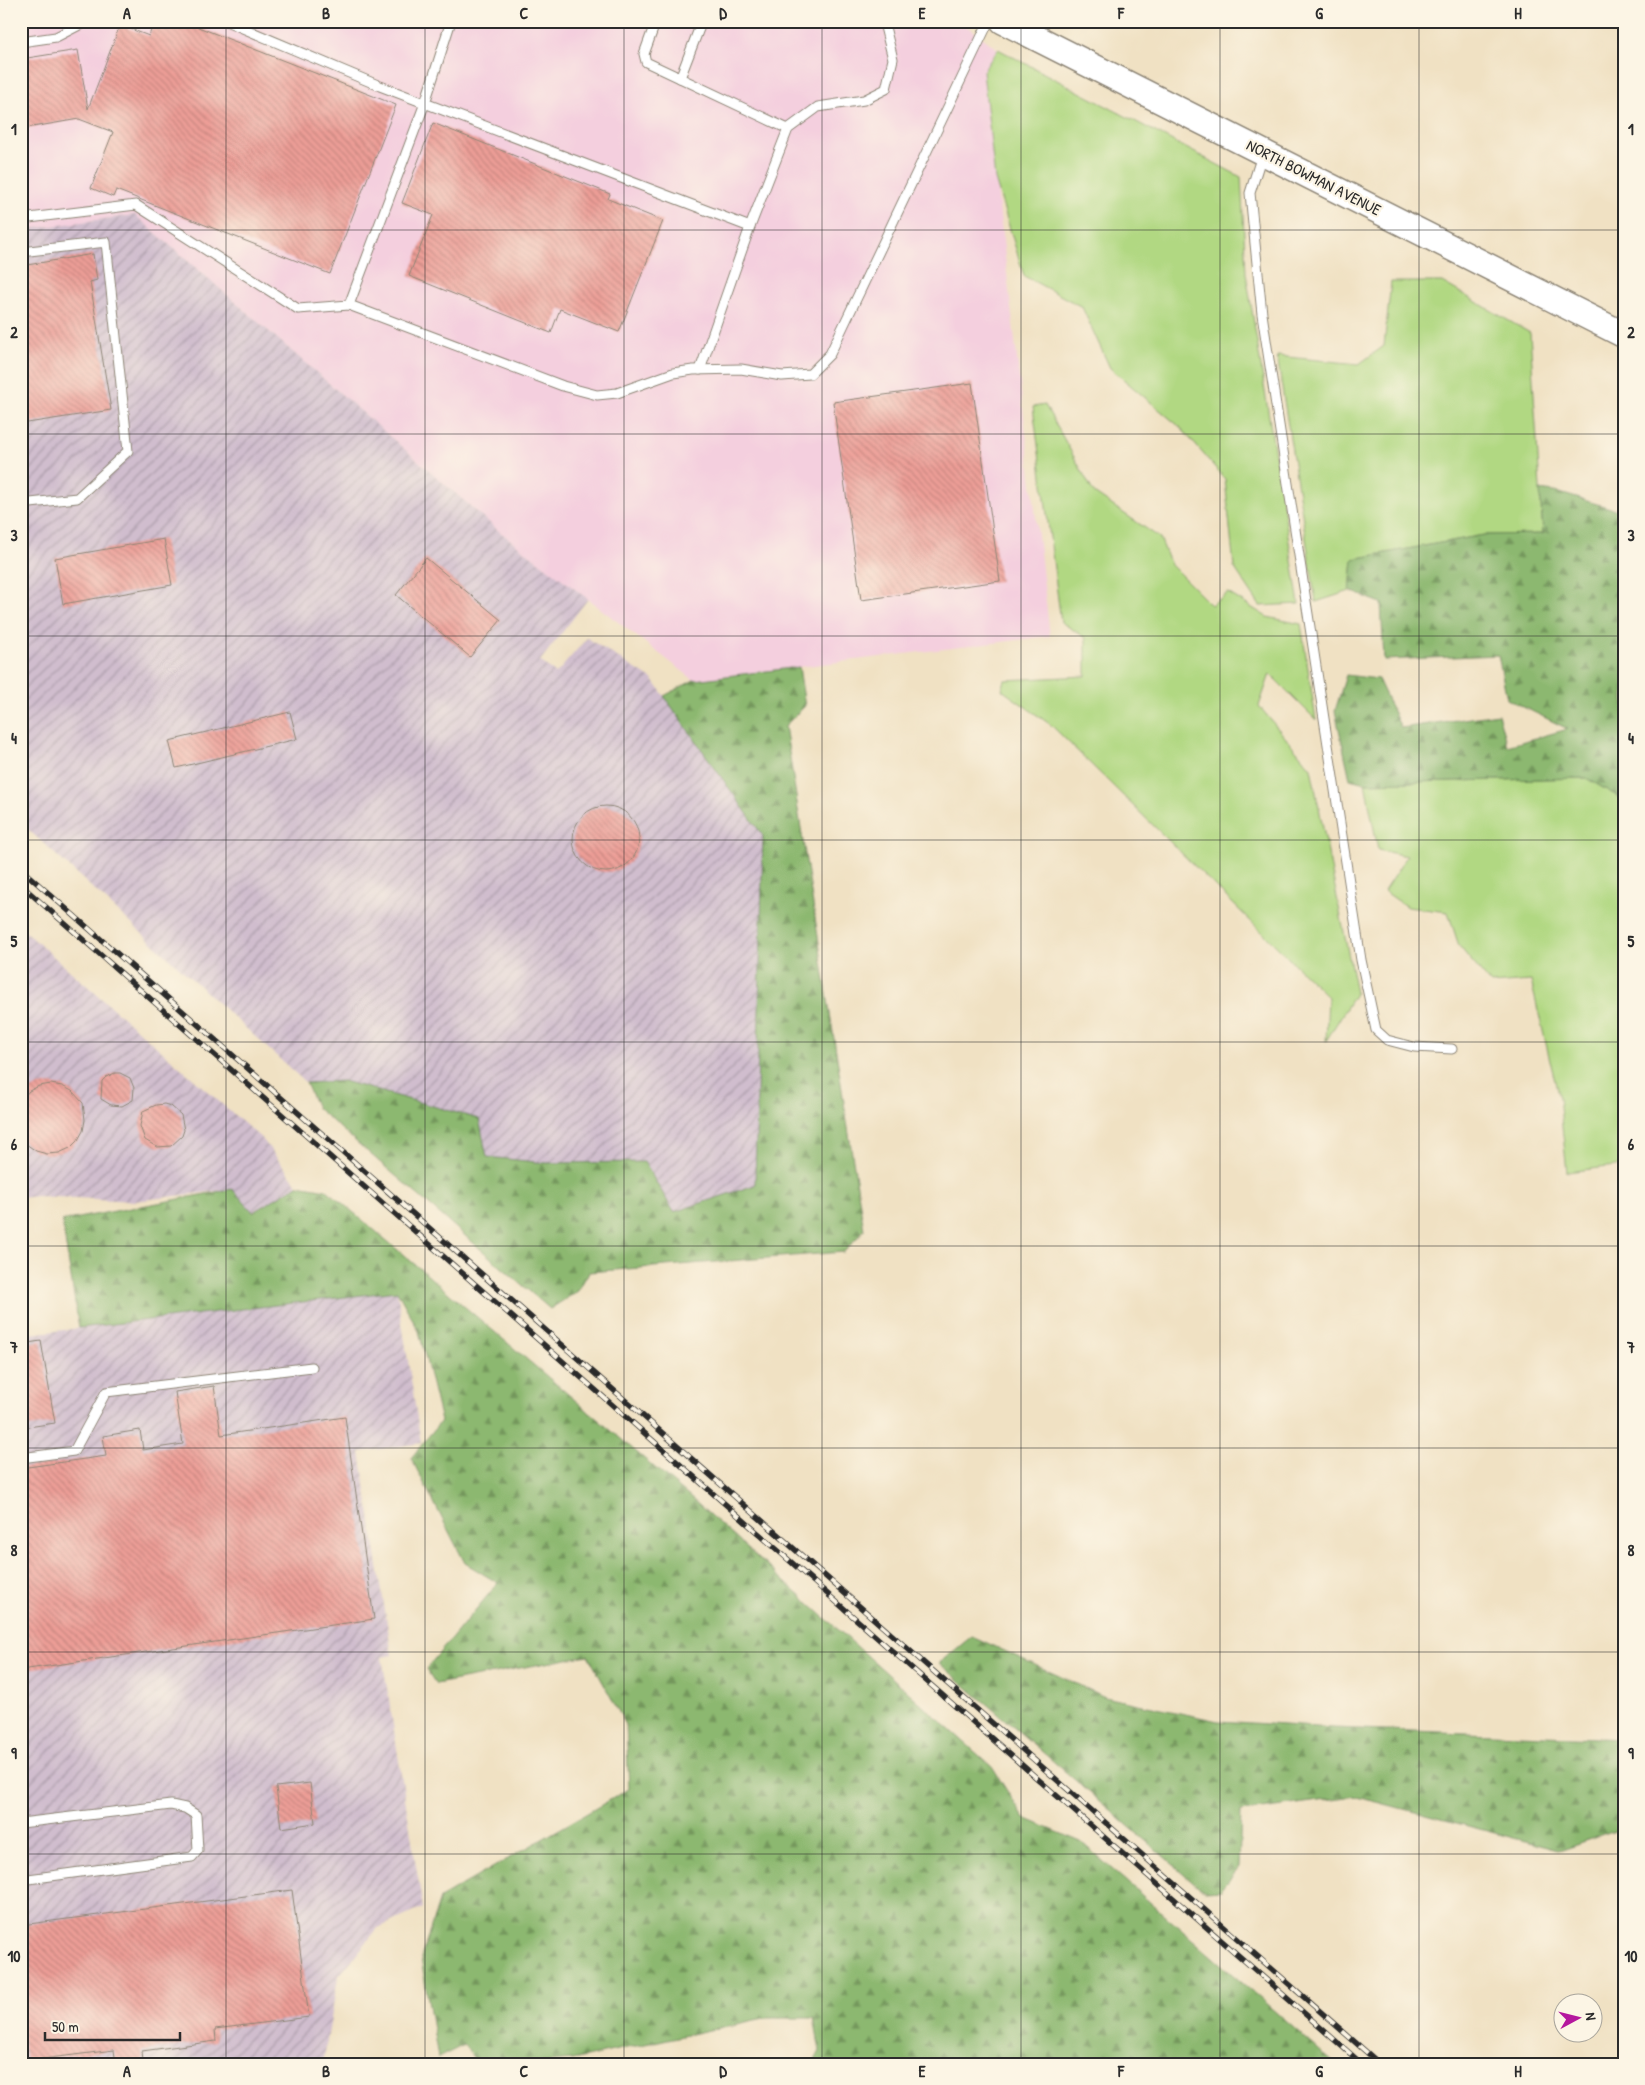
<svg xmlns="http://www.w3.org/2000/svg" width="1645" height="2085" viewBox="0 0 1645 2085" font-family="'Patrick Hand',sans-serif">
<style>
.built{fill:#f4cfde}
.industrial{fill:url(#industrial-furrows)}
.grass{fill:#b1d882;stroke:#6e8256}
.forest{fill:url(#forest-firs);stroke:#5c724e}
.building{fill:url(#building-back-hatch)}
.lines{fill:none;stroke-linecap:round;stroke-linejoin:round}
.lane-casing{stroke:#8e8677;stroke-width:11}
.secondary-casing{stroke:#8e8677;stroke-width:28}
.lane{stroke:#fff;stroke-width:9}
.secondary{stroke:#fff;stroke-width:25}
.rail-casing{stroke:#2b2b2b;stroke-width:5.5}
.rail{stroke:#fcf5e5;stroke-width:4;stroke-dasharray:11;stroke-linecap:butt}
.grid{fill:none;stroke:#2b2b2b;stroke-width:1;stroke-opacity:0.55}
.labels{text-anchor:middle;stroke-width:4.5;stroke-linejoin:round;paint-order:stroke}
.street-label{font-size:16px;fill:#2b2b2b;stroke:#fcf5e5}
.neatline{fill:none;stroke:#2b2b2b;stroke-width:2}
.grid-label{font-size:16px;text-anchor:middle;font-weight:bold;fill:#2b2b2b}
</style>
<defs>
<pattern id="industrial-furrows" width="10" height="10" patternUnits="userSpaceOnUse" patternTransform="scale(1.25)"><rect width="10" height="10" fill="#d0bdce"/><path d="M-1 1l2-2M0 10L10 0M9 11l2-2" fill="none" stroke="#a99aa7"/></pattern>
<pattern id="forest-firs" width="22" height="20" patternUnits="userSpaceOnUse" patternTransform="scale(1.25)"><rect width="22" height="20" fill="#8cb870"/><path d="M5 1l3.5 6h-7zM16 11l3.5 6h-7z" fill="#73965c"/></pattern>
<pattern id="building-back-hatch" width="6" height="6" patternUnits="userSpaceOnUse" patternTransform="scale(1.25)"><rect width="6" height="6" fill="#ed9e97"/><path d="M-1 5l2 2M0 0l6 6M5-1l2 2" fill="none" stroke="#c0817b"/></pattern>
</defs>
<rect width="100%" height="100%" fill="#fcf5e5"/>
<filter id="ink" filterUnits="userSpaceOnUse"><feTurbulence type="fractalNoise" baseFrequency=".02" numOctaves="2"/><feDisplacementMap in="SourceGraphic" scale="10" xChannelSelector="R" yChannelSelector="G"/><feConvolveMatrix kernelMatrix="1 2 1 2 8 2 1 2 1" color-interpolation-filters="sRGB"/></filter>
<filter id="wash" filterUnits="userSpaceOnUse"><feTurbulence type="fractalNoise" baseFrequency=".0096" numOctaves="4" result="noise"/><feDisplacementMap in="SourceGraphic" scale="20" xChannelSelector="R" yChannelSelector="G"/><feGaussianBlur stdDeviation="1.12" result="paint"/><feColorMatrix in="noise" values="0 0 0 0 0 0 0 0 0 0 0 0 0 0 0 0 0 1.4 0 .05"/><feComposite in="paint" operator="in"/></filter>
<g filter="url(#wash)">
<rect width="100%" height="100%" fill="#f0e1c3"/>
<!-- built -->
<path class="built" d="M 21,21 L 955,21 L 968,27 L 998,49 L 983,71 L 1050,636 L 694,680 L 500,532 L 135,215 L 21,230 Z"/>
<!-- industrial -->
<g class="industrial">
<path d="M 135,215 L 500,532 L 588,599 L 540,661 L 556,674 L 587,638 L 653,680 L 763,836 L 755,1185 L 674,1213 L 644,1162 L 546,1163 L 487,1157 L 343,1081 L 306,1083 L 21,823 L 21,230 Z"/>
<path d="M 21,928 L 263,1140 L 298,1185 L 252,1212 L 232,1189 L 135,1201 L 36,1196 L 21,1198 Z"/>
<path d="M 397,1291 L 421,1443 L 360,1452 L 392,1655 L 382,1657 L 423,1908 L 378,1928 L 338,1977 L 323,2064 L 21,2064 L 21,1335 Z"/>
</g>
<!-- grass -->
<g class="grass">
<path d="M 998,49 L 1241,177 L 1246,273 L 1299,604 L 1260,606 L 1234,567 L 1225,479 L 1180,427 L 1110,368 L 1082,307 L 1024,276 L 995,179 L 983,71 Z"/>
<path d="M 1391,282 L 1442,282 L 1530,333 L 1543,534 L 1484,535 L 1353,559 L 1350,591 L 1316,602 L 1277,356 L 1359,364 L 1384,346 Z"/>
<path d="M 1045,405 L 1094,493 L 1160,538 L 1171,565 L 1211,605 L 1228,593 L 1267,617 L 1301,624 L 1316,720 L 1270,674 L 1259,706 L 1311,768 L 1356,992 L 1326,1041 L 1328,997 L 1051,725 L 1002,690 L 1005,680 L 1086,676 L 1086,638 L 1061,622 L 1033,407 Z"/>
<path d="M 1586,778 L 1624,800 L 1624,1165 L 1567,1172 L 1559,1098 L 1531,981 L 1491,984 L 1459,946 L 1448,912 L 1407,907 L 1384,891 L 1407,856 L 1378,850 L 1365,783 Z"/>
</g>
<!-- forest -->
<g class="forest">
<path d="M 1540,490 L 1560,493 L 1624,512 L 1624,800 L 1586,778 L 1365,783 L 1350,779 L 1335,711 L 1346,675 L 1378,679 L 1401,728 L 1498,714 L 1507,746 L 1568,729 L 1507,699 L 1498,655 L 1384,660 L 1381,603 L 1350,591 L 1353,559 L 1484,535 L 1543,534 Z"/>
<path d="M 799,667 L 805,706 L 785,726 L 864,1230 L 844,1252 L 589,1272 L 578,1291 L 550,1309 L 317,1108 L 306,1083 L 343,1081 L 479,1119 L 487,1157 L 546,1163 L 644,1162 L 674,1212 L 755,1185 L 763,836 L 664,696 L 694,680 Z"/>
<path d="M 298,1185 L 327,1190 L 693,1500 L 992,1767 L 1024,1818 L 1081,1842 L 1335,2064 L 813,2064 L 820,2051 L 814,2018 L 764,2018 L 572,2060 L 530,2064 L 478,2064 L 464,2045 L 438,2058 L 421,1958 L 440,1898 L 629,1789 L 626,1725 L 588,1655 L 436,1684 L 426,1669 L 498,1583 L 465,1563 L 411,1458 L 441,1421 L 419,1331 L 397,1291 L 79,1328 L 62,1221 L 232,1189 L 253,1212 Z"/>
<path d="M 972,1636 L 1105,1697 L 1218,1721 L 1334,1728 L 1624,1739 L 1624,1828 L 1559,1850 L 1354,1796 L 1241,1812 L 1239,1868 L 1221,1890 L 1204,1891 L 939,1663 Z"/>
</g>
<g id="blocks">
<!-- building -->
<g class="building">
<path d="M 154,21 L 183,21 L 396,105 L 330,274 L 116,190 L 113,197 L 91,188 L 113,132 L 79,119 L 21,129 L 21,59 L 78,50 L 88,109 L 120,25 L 149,36 Z"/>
<path d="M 433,123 L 610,194 L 608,199 L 663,221 L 619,332 L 560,309 L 551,333 L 409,276 L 433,215 L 402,203 Z"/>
<path d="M 93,254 L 97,280 L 90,282 L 111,410 L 21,424 L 21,266 Z"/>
<path d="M 972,383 L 1000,581 L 861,600 L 833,402 Z"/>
<path d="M 164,539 L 172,585 L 63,604 L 55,558 Z"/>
<path d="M 426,558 L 501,620 L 470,657 L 396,595 Z"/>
<path d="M 290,712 L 297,739 L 176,768 L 169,741 Z"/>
<circle cx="606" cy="839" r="33"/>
<path d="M 115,1073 L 120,1073 L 130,1078 L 134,1088 L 133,1100 L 122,1106 L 111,1105 L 101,1099 L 102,1081 L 106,1077 Z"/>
<path d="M 51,1084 L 62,1086 L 72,1091 L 83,1103 L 85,1120 L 83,1131 L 78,1140 L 70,1148 L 59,1153 L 47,1154 L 36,1151 L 26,1144 L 21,1137 L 21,1100 L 29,1091 L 39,1086 Z"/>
<path d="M 164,1104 L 171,1106 L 181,1115 L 184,1130 L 182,1136 L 171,1146 L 157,1147 L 145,1140 L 140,1126 L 143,1111 L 156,1105 Z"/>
<path d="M 41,1341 L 55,1423 L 28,1427 L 21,1386 L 21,1344 Z"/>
<path d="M 214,1386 L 221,1435 L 345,1417 L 374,1619 L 21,1670 L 21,1468 L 106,1456 L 103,1436 L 140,1430 L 143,1450 L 183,1444 L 175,1392 Z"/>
<path d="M 310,1783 L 315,1823 L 281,1828 L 276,1787 Z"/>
<path d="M 292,1890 L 309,2017 L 215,2029 L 216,2041 L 142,2051 L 143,2062 L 116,2064 L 114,2050 L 26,2061 L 21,2022 L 21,1925 Z"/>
</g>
</g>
</g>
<g filter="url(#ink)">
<use href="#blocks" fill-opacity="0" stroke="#8e8677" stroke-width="1"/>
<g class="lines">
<!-- lane casing -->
<g class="lane-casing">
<g id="lane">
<path d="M 226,21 L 380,86 L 750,227"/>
<path d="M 451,21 L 425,103 L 349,305 L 563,386 L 597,395 L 617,393 L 673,373 L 693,370 L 741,369 L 782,376 L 810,374 L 830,354 L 989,21"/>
<path d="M 656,21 L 644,54 L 646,62 L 788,129"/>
<path d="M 21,42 L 56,37 L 87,21"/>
<path d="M 680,78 L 702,21"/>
<path d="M 1262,155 L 1250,193 L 1262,314 L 1361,960 L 1376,1030 L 1387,1040 L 1414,1047 L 1452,1049"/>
<path d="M 21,219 L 136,205 L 298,309 L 349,305"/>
<path d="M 21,252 L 106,242 L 128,451 L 77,498 L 21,504"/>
<path d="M 700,370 L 750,227 L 788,129 L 818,107 L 864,100 L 886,89 L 893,59 L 885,27 L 888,21"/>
<path d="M 21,1458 L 74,1451 L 106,1392 L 312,1367"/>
<path d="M 21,1823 L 171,1805 L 185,1808 L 196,1815 L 198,1850 L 192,1857 L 21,1880"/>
</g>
</g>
<!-- secondary casing -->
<g class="secondary-casing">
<path id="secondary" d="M 1003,21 L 1624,335"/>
</g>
<!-- lane -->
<use href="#lane" class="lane"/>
<!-- secondary -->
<use href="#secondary" class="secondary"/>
<!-- rail casing -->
<g class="rail-casing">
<g id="rail">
<path d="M 21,869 L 1380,2064"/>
<path d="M 21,885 L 1362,2064"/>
</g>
</g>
<!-- rail -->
<use href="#rail" class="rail"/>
</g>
</g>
<!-- grid -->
<path class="grid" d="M 226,21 L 226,2064M 425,21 L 425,2064M 624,21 L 624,2064M 822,21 L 822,2064M 1021,21 L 1021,2064M 1220,21 L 1220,2064M 1419,21 L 1419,2064M 21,230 L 1624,230M 21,434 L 1624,434M 21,636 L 1624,636M 21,840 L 1624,840M 21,1042 L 1624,1042M 21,1246 L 1624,1246M 21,1448 L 1624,1448M 21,1652 L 1624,1652M 21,1854 L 1624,1854"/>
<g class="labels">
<!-- street labels -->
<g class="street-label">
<text transform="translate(1314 177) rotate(27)" y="6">NORTH BOWMAN AVENUE</text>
</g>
</g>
<!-- margin -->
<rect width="1645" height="2085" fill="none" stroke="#fcf5e5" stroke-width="55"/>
<!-- north arrow -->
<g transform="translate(1578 2018) rotate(83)"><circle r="24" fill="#fcf5e5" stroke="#a8a49b"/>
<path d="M0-4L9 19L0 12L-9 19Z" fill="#b5179e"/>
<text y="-8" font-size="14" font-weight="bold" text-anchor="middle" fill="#2b2b2b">N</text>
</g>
<!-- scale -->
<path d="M45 2032v8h135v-8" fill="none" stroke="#2b2b2b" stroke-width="2.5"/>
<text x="52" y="2032" font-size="15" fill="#2b2b2b" stroke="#fcf5e5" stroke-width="4" paint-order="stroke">50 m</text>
<rect x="28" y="28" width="1590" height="2030" class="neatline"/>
<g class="grid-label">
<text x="127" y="19">A</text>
<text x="326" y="19">B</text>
<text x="524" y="19">C</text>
<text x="723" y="19">D</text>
<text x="922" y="19">E</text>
<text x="1121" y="19">F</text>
<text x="1319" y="19">G</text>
<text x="1518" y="19">H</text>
<text x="14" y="135">1</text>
<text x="1631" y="135">1</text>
<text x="14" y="338">2</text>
<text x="1631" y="338">2</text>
<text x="14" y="541">3</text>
<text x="1631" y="541">3</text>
<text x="14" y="744">4</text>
<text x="1631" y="744">4</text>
<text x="14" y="947">5</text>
<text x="1631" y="947">5</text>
<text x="14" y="1150">6</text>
<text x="1631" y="1150">6</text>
<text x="14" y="1353">7</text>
<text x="1631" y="1353">7</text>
<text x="14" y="1556">8</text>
<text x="1631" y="1556">8</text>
<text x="14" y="1759">9</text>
<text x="1631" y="1759">9</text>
<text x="14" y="1962">10</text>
<text x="1631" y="1962">10</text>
<text x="127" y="2077">A</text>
<text x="326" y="2077">B</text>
<text x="524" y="2077">C</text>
<text x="723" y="2077">D</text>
<text x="922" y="2077">E</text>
<text x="1121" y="2077">F</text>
<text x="1319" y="2077">G</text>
<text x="1518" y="2077">H</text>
</g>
</svg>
